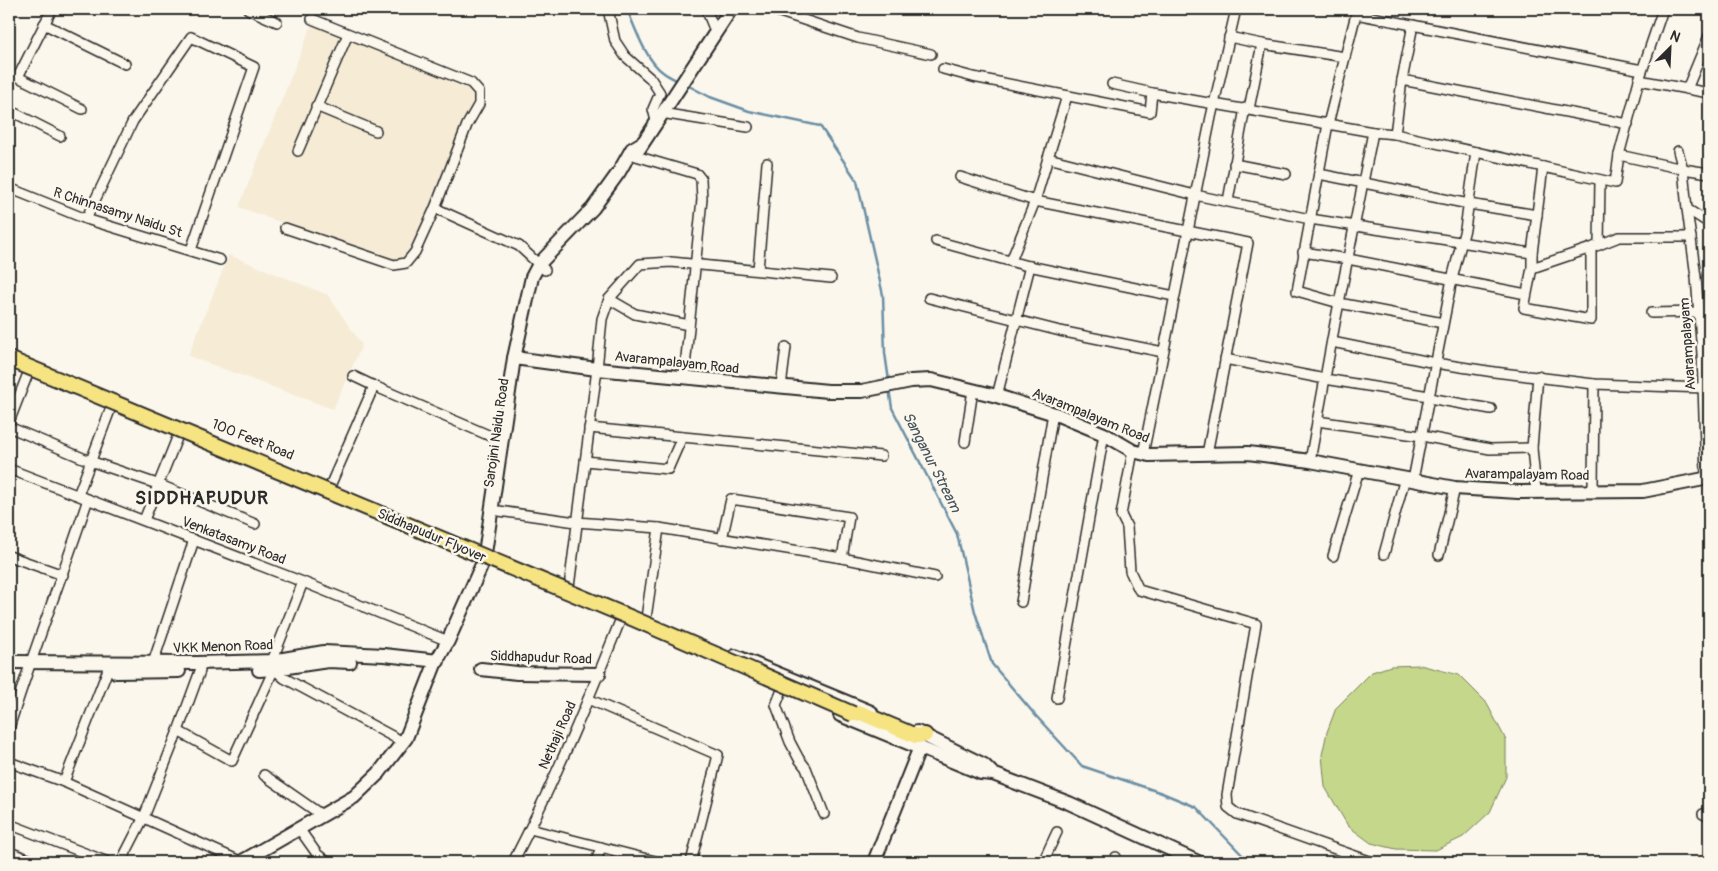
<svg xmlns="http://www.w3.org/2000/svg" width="1718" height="871" viewBox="0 0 1718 871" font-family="Pangolin,sans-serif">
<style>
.built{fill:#f6ebd5}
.grass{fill:#c5d78b;stroke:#78815b}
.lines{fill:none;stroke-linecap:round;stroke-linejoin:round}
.stream{stroke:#6b8ea4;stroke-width:2.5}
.street-casing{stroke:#2b2b2b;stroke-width:12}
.secondary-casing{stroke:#2b2b2b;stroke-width:16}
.primary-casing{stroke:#2b2b2b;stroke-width:18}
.street{stroke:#fbf7ec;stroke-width:9}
.secondary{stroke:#fbf7ec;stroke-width:12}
.primary{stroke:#f6e381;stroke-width:14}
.primary-bridge-casing{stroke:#2b2b2b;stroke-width:18;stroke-linecap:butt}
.primary-bridge{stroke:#f6e381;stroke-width:14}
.labels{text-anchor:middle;stroke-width:5;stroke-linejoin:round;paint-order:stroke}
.street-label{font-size:14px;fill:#2b2b2b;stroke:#fbf7ec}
.water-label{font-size:15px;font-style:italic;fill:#46545e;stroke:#fbf7ec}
.district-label{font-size:19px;font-weight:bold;letter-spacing:1px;fill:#2b2b2b;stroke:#fbf7ec}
</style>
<rect width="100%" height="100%" fill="#fbf7ec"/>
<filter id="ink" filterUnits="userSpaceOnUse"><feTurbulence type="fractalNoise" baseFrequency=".02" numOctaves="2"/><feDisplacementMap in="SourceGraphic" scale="10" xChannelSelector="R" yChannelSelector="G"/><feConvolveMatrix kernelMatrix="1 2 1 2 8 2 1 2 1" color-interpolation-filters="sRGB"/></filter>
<g filter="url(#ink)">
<!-- built -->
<g class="built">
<path d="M 314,19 L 479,86 L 409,257 L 393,261 L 330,241 L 239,207 Z"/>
<path d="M 229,255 L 328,295 L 362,345 L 333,409 L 188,356 Z"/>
</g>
<!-- grass -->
<path class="grass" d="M 1420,665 L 1459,675 L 1486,702 L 1506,740 L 1506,777 L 1490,812 L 1463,837 L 1436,850 L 1396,849 L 1371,843 L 1348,826 L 1325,787 L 1322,755 L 1327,732 L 1336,708 L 1372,672 L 1391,666 Z"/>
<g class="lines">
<!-- stream -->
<g class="stream">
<path d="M 627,9 C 635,28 646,61 664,73 C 668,76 673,78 678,81"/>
<path d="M 685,84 L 710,97 L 749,111 L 820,126 L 857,181 L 883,295 L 885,353 L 889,381"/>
<path d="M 889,389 L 892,408 L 957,534 L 975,612 L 992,664 L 1036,716 L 1082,766 L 1162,793 L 1196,807 L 1249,862"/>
</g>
<!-- street casing -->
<g class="street-casing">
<g id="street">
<path d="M 52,9 L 18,77 L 82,109"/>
<path d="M 248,9 L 277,22"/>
<path d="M 608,9 L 615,41 L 625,56 L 651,79 L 660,93 L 653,109 L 656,121"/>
<path d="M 706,9 L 715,31"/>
<path d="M 771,9 L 858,38 L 931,54"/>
<path d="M 1357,9 L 1356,14 L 1642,70"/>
<path d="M 1663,9 L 1639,80 L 1619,155 L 1683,169 L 1687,209 L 1709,223"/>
<path d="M 1356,14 L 1328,124 L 1297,291 L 1339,303 L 1443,323"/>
<path d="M 44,24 L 125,64"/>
<path d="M 1413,25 L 1402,80 L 1628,124"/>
<path d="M 1229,37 L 1262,44 L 1345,57"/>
<path d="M 943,69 L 973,77 L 1150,112 L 1152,93 L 1373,132"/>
<path d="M 1639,80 L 1709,93"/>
<path d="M 1112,84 L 1152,93"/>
<path d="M 1687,89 L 1709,36"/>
<path d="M 1067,96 L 1048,158 L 1195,195 L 1310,219 L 1532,253"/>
<path d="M 316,106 L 376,131"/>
<path d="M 1249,109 L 1262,44"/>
<path d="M 9,110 L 60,136"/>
<path d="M 661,113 L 748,127"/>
<path d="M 1395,134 L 1402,80"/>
<path d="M 298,151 L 348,34"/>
<path d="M 1678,151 L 1683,169 L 1709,173"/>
<path d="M 636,156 L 697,174 L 701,179 L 702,199 L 684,377"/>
<path d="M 1234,164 L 1286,174"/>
<path d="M 1543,167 L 1532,253 L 1532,268 L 1591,248 L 1619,237 L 1691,237"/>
<path d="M 1319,174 L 1469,204 L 1537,215"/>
<path d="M 960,177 L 1035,201 L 1248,243 L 1207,454"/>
<path d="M 9,188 L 86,219 L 220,260"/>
<path d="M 1228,201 L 1245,108"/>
<path d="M 435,208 L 519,246 L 545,270"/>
<path d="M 1687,209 L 1696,277 L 1702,354 L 1706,477"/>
<path d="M 86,219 L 133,121 L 191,37 L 254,67 L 191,250"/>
<path d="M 285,228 L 394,265 L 406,263 L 415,252 L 435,208 L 467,125 L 479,104 L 479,92 L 471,83 L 312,19"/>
<path d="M 936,241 L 1024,265 L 1174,296"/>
<path d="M 1599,245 L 1600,180"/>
<path d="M 1303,252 L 1348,259 L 1526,294"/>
<path d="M 1011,261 L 1035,201 L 1048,158"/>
<path d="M 1532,268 L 1524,308 L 1591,320 L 1591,248"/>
<path d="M 758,270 L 767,163"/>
<path d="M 929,298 L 1060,331 L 1163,352"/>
<path d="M 609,299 L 635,314 L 689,325"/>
<path d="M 1651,313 L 1699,312"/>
<path d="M 1332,342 L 1435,363 L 1494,372 L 1594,384 L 1704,388"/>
<path d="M 1225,359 L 1325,379 L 1429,396"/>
<path d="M 353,376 L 374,386 L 502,441"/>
<path d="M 781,387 L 786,347"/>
<path d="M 997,396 L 1030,266"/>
<path d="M 1429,398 L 1491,409"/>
<path d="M 1317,421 L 1422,436 L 1490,449 L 1532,448"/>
<path d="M 9,422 L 29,371"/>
<path d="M 9,427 L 90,461 L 160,485 L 255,524"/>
<path d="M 589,428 L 881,456"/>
<path d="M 965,442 L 973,390"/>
<path d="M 1133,451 L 1121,515 L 1127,527 L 1130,571 L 1139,590 L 1256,624 L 1227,795 L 1228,807 L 1237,814 L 1372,862"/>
<path d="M 1143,454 L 1211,117 L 1236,9"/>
<path d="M 585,461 L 668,469 L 682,437"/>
<path d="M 1310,461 L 1335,323 L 1373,132 L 1395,134 L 1615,183 L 1619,155"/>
<path d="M 9,469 L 303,582 L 448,641"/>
<path d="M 1413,480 L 1452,279 L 1465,229 L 1476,152"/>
<path d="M 330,486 L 374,386"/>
<path d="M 1593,490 L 1594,384"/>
<path d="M 1536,491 L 1532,448 L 1538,376"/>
<path d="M 78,495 L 112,405"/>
<path d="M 499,511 L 576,522 L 659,528 L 842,558 L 935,577"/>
<path d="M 144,520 L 179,433"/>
<path d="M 722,539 L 731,499 L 849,517 L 842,558"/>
<path d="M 1384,554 L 1405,478"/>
<path d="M 1439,555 L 1455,488"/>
<path d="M 9,556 L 63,575"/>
<path d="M 1333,556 L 1359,470"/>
<path d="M 569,587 L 597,369 L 602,319 L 609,299 L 640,264 L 671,262 L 831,278"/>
<path d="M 1021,602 L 1053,413"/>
<path d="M 646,618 L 659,528"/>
<path d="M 153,663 L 194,540"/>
<path d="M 273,664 L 272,661 L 303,582"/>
<path d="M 200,671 L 178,731 L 232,761 L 274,669 L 284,678 L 403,742"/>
<path d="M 782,690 L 776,705 L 790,742 L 799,759 L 806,768 L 824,814"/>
<path d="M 1057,698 L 1104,434"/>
<path d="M 588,699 L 718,755 L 691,862"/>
<path d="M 9,728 C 33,651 63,575 88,499"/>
<path d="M 9,762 L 64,782 L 242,862"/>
<path d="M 264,775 L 323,816"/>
<path d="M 64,782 L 107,672 L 108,664"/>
<path d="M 1703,814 L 1709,817"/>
<path d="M 9,824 L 108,862"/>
<path d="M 530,829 L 659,862"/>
<path d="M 300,830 L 317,854 L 327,862"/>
<path d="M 9,852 L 36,862"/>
<path d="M 123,858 L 144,817 L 178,731"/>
<path d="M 513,862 C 555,781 590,696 624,611"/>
<path d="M 596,862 L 601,847"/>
<path d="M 1043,862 L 1057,832"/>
<path d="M 1114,862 L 1116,857"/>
</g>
</g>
<!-- secondary casing -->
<g class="secondary-casing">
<g id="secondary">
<path d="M 639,149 L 731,9"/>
<path d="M 514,358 L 597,369 L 828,391 L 862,391 L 911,381 L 931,380 L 997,396 L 1058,415 L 1104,434 L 1133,451 L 1149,455 L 1248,453 L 1310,461 L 1455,488 L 1518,492 L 1643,491 L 1709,478"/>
<path d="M 735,656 L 871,712"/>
<path d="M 9,662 L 197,663 L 272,661 L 324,652 L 384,655 L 438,661"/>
<path d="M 481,669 L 517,673 L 599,674"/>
<path d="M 259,670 L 274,669 L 328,661 L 350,662"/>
<path d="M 116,672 L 179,671"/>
<path d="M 840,715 L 981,773 L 993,774 L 1069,803 L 1198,862"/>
<path d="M 917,732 L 984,765 L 993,774"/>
<path d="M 241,862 L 354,797 L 379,773 L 406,738 L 435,664 L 448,641 L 484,560 L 514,358 L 532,277 L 539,264 L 593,208 L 619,172 L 632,149 L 642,143"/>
<path d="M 874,862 L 920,747"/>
</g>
</g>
<!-- primary casing -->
<g class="primary-casing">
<path id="primary" d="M 853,714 L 861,713 L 916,736 L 925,735"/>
</g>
<!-- street -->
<use href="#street" class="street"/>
<!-- secondary -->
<use href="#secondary" class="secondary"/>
<!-- primary -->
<use href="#primary" class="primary"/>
<!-- primary-bridge casing -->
<g class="primary-bridge-casing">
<path id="primary-bridge" d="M 9,359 L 634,619 L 853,714"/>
</g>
<!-- primary-bridge -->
<use href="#primary-bridge" class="primary-bridge"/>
</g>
</g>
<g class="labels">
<!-- street labels -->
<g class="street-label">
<text transform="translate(118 212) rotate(18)" y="5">R Chinnasamy Naidu St</text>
<text transform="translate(1687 344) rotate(-94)" y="5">Avarampalayam</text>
<text transform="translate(677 362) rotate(6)" y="5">Avarampalayam Road</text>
<text transform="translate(1091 415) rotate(22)" y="5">Avarampalayam Road</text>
<text transform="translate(496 433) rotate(-82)" y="5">Sarojini Naidu Road</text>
<text transform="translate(253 439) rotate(22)" y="5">100 Feet Road</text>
<text transform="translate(1527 474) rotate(1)" y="5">Avarampalayam Road</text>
<text transform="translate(432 535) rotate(23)" y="5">Siddhapudur Flyover</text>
<text transform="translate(234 540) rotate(21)" y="5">Venkatasamy Road</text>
<text transform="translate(223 646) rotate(-2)" y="5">VKK Menon Road</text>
<text transform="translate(541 657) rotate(2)" y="5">Siddhapudur Road</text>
<text transform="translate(557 735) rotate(-66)" y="5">Nethaji Road</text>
</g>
<!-- water labels -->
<g class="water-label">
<text transform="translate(932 462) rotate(63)" y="5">Sanganur Stream</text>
</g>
<!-- district labels -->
<g class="district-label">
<text x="202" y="504">SIDDHAPUDUR</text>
</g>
</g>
<!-- margin -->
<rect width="1718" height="871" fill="none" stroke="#fbf7ec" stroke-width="30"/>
<rect x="15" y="15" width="1688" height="841" fill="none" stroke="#2b2b2b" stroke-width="2" filter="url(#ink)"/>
<!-- north arrow -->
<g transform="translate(1670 48) rotate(24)" stroke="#fbf7ec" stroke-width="4" paint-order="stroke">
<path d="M0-4L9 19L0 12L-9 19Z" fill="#2b2b2b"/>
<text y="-8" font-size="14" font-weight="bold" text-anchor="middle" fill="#2b2b2b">N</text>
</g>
</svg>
